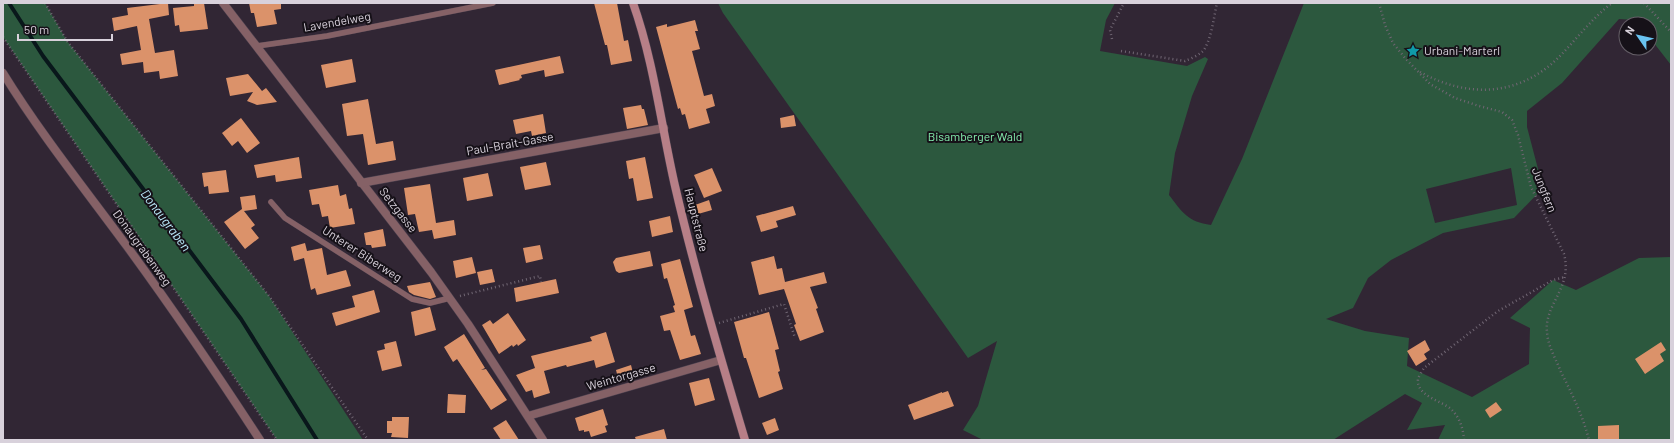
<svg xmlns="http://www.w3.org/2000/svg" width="1674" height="443" viewBox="0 0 1674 443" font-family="Barlow,sans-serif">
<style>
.green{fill:#2c583e;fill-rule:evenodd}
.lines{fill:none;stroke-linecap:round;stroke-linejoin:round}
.stream{stroke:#09171b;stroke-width:4}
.building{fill:#db926a}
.lane-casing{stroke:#4c414f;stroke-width:6}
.street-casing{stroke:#4c414f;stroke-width:9}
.secondary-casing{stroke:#4c414f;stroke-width:9}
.path{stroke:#706673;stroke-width:2.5;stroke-dasharray:1 3;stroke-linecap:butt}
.lane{stroke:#856166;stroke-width:5.5}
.street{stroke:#856166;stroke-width:8}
.secondary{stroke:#b77f87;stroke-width:8}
.labels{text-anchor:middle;stroke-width:4;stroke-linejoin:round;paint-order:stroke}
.street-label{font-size:12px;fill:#d8d1db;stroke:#161118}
.poi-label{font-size:12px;fill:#d8d1db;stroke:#161118;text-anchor:start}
.park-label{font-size:12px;fill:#83edad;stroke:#161118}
.water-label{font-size:13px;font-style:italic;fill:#b9e8f9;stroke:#161118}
</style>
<rect width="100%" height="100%" fill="#312634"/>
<!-- green -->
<g class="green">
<path d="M 3,3 L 45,3 L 67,41 L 269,296 L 363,440 L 277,440 L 3,37 Z"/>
<path d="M 718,3 L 1115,3 L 1106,20 L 1100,51 L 1187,66 L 1205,57 L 1208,59 L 1192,96 L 1175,153 L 1169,195 C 1182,212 1188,222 1211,225 L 1242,159 L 1304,3 L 1671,3 L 1671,65 L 1650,38 L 1650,24 L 1639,24 L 1635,20 L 1619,19 L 1562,83 L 1527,111 L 1527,127 L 1543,188 L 1514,218 L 1443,233 L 1391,260 L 1368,278 L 1353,308 L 1326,319 L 1365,331 L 1409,338 L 1407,366 L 1472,397 L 1529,364 L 1530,328 L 1510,318 L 1553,280 L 1576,290 L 1639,258 L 1671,257 L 1671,440 L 1438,440 L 1445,425 L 1407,430 L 1422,403 L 1405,394 L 1333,440 L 983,440 L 963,430 L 978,406 L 997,341 L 968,358 L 723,13 ZM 1511,168 L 1517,205 L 1435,223 L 1426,189 Z"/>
</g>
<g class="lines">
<!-- stream -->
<path class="stream" d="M 9,3 L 43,56 L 241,319 L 317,440"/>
</g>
<!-- building -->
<g class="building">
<path d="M 168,3 L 169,15 L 149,19 L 155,53 L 174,50 L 178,76 L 160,79 L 159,71 L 144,73 L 143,62 L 122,65 L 120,54 L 141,50 L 137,26 L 114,31 L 112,18 L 128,15 L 127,8 Z"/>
<path d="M 194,3 L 204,3 L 208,29 L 180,32 L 179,25 L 175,26 L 173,8 L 194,6 Z"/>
<path d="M 249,3 L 281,3 L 281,9 L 274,10 L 277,24 L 257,27 L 254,13 L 251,13 Z"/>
<path d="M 594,3 L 617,3 L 624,41 L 628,40 L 632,61 L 611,65 L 607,45 L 605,45 Z"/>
<path d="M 695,20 L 698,31 L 695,31 L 700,49 L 692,51 L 704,96 L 712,94 L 715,106 L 706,109 L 710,123 L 689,129 L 685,114 L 682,115 L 680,108 L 678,109 L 656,27 L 667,24 L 667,27 Z"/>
<path d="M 560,56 L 564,73 L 545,77 L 544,70 L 521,75 L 522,78 L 519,79 L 520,80 L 499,85 L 495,70 Z"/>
<path d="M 352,59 L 356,82 L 326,88 L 321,65 Z"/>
<path d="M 248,74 L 262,91 L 266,88 L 277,102 L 257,105 L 247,101 L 253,92 L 230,96 L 226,78 Z"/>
<path d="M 368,99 L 376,144 L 393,141 L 396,160 L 368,165 L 363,134 L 347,136 L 342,104 Z"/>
<path d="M 641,105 L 642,109 L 644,109 L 648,125 L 627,129 L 623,108 Z"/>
<path d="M 543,114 L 546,133 L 532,136 L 531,131 L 516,134 L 513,120 Z"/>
<path d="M 794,115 L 796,126 L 781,128 L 780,118 Z"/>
<path d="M 241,118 L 260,143 L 247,153 L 238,141 L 232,146 L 222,133 Z"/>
<path d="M 299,157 L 302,178 L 276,182 L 275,175 L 257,178 L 254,165 Z"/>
<path d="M 645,157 L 653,198 L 637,201 L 633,178 L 629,179 L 626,161 Z"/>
<path d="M 546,162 L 551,185 L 525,190 L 520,167 Z"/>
<path d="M 712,168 L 722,191 L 704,198 L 694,175 Z"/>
<path d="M 226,170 L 229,192 L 209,194 L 208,186 L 204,187 L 202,173 Z"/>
<path d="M 488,173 L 493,196 L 467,201 L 463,178 Z"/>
<path d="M 430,184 L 436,223 L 454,220 L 456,235 L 434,239 L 432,230 L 419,232 L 415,214 L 408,215 L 404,188 Z"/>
<path d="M 338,185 L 340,196 L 346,194 L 349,209 L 352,208 L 355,224 L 330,228 L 328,216 L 322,217 L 319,204 L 312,205 L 309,190 Z"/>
<path d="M 255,195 L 257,209 L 244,211 L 255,225 L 251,228 L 259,238 L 245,249 L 224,222 L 242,209 L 240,197 Z"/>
<path d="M 709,200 L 712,210 L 698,214 L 695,205 Z"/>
<path d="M 793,206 L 796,215 L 776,221 L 778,227 L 761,232 L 756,216 Z"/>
<path d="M 670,216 L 673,232 L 652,237 L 649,221 Z"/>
<path d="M 383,229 L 386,246 L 372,248 L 371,245 L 366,245 L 364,233 Z"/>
<path d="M 305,243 L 307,251 L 322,248 L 327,275 L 346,270 L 351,286 L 317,295 L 315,288 L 311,290 L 304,258 L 294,261 L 291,247 Z"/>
<path d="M 540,245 L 543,259 L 526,263 L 523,248 Z"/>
<path d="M 650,251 L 653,266 L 619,273 L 616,271 L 613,262 L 616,258 Z"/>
<path d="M 774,256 L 777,269 L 782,268 L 785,282 L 824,272 L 827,283 L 810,287 L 818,308 L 816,309 L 824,332 L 800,341 L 794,325 L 796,324 L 784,289 L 759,295 L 751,262 Z"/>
<path d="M 472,257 L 476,273 L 456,278 L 453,261 Z"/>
<path d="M 680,259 L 693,307 L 684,310 L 691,336 L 695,335 L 701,354 L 680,360 L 670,330 L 664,331 L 660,316 L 675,312 L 673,306 L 675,305 L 667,278 L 664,279 L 661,264 Z"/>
<path d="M 492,269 L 495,282 L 480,285 L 477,272 Z"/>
<path d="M 556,279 L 559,293 L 516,302 L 514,288 Z"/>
<path d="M 430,282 L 436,297 L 430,299 L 414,295 L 409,292 L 407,286 Z"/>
<path d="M 374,290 L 380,312 L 336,326 L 332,313 L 355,307 L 352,296 Z"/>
<path d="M 430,307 L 436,330 L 415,336 L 411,312 Z"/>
<path d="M 769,312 L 779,349 L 775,350 L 780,371 L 778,372 L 783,389 L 759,398 L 746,358 L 744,358 L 734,322 Z"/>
<path d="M 508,313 L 526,340 L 518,346 L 517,344 L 513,347 L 512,345 L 499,354 L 482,325 L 490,320 L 493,324 Z"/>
<path d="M 606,332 L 615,362 L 596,368 L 594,360 L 567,367 L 566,365 L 544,371 L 550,393 L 534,398 L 532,390 L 526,392 L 516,375 L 535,368 L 531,356 L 592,341 L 590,337 Z"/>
<path d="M 464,334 L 485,368 L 481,370 L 486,369 L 507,400 L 491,410 L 457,359 L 453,362 L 444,347 Z"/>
<path d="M 1425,340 L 1430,350 L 1424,354 L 1427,359 L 1416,366 L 1407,351 Z"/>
<path d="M 396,341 L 402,366 L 382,371 L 377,351 L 385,349 L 384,344 Z"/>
<path d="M 1661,342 L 1666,350 L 1660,354 L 1664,361 L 1645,374 L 1635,359 Z"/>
<path d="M 631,365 L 634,377 L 619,382 L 616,370 Z"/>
<path d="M 709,378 L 715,400 L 695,406 L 689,383 Z"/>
<path d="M 948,391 L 954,406 L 914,420 L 908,405 L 942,392 L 942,393 Z"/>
<path d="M 448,394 L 466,395 L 465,413 L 447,413 Z"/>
<path d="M 1496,402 L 1502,410 L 1490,418 L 1485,410 Z"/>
<path d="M 603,409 L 608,425 L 605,426 L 607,432 L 591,437 L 589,431 L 584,432 L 584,430 L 579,431 L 575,418 Z"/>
<path d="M 392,417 L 409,417 L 408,438 L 391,437 L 392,433 L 387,433 L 387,421 L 392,421 Z"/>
<path d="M 775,418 L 779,430 L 767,435 L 762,423 Z"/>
<path d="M 506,420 L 519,440 L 501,440 L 493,428 Z"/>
<path d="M 1619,425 L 1619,439 L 1598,439 L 1598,426 Z"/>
<path d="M 664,429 L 667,440 L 636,440 L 635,437 Z"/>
</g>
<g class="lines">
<!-- lane casing -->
<g class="lane-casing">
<g id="lane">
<path d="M 257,46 L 327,36 L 493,3"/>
<path d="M 271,202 L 285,218 L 412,299 L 430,303 L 450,298"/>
</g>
</g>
<!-- street casing -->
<g class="street-casing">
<g id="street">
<path d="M 223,3 L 431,272 L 468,324 L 543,440"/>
<path d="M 3,73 C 40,133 84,188 126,245 C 173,309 217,374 260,440"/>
<path d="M 361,183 L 664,128"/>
<path d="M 528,416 L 721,360"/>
</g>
</g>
<!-- secondary casing -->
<g class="secondary-casing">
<path id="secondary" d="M 633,3 C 654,62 661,125 675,186 C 695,272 720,356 745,440"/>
</g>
<!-- path -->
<g class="path">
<path d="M 45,3 L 67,41 L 269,296 L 368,440"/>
<path d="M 1379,3 L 1385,25 L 1393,43 L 1405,58 L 1430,84 L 1455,98 L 1479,106 L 1502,112 L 1512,120 L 1518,135 L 1531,187 L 1564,254 C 1573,288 1544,304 1547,332 C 1548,347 1556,359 1561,372 C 1572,394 1583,416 1589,440"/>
<path d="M 1644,3 L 1671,32"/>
<path d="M 3,37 L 277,440"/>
<path d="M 1112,39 L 1110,30 L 1124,3"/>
<path d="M 1121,51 L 1185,61 C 1190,59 1197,56 1202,52 C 1211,43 1214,16 1217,3"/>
<path d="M 1420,72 C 1467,98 1518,97 1558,58 C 1576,40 1592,18 1612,3"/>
<path d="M 460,296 L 540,276 L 541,282"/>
<path d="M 719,323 L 784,304 L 795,338"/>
<path d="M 1464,440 C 1463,428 1460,418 1451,409 C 1442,401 1416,396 1418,379 C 1419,376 1422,371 1424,368 L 1498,311 L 1553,280 L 1565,277"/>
</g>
<!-- lane -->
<use href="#lane" class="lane"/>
<!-- street -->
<use href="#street" class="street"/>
<!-- secondary -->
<use href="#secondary" class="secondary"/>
</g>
<!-- icons -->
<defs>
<g id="sight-bare" transform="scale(1.08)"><path d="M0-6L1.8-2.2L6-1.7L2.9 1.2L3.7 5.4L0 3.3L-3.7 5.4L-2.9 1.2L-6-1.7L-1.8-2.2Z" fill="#0f9aa8" stroke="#161118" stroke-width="2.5" paint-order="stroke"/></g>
</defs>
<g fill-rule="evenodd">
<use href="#sight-bare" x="1413" y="51"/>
</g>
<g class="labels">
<!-- street labels -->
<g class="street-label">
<text transform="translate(337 22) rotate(-10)" y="4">Lavendelweg</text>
<text transform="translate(510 144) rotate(-10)" y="4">Paul-Brait-Gasse</text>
<text transform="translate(1544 190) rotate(68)" y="4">Jungfern</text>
<text transform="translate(398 210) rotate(52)" y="4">Setzgasse</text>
<text transform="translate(696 220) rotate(76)" y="4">Hauptstraße</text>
<text transform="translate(142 248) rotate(54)" y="4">Donaugrabenweg</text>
<text transform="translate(362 254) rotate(33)" y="4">Unterer Biberweg</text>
<text transform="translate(621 377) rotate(-16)" y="4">Weintorgasse</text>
</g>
<!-- poi labels -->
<g class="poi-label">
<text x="1424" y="55">Urbani-Marterl</text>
</g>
<!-- park labels -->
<g class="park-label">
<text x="975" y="141">Bisamberger Wald</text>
</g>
<!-- water labels -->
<g class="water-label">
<text transform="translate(166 220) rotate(53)" y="5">Donaugraben</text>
</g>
</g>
<!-- border -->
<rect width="1674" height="443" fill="none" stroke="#d8d1db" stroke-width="8"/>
<!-- north arrow -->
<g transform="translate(1638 36) rotate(304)"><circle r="19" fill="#161118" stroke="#645e66"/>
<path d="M0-3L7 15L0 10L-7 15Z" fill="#69c3f1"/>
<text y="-6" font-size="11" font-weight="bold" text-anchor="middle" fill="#d8d1db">N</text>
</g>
<!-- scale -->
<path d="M18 34v6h94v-6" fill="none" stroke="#d8d1db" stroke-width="2"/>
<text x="24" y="34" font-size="12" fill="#d8d1db" stroke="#161118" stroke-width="3" paint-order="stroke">50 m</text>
</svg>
